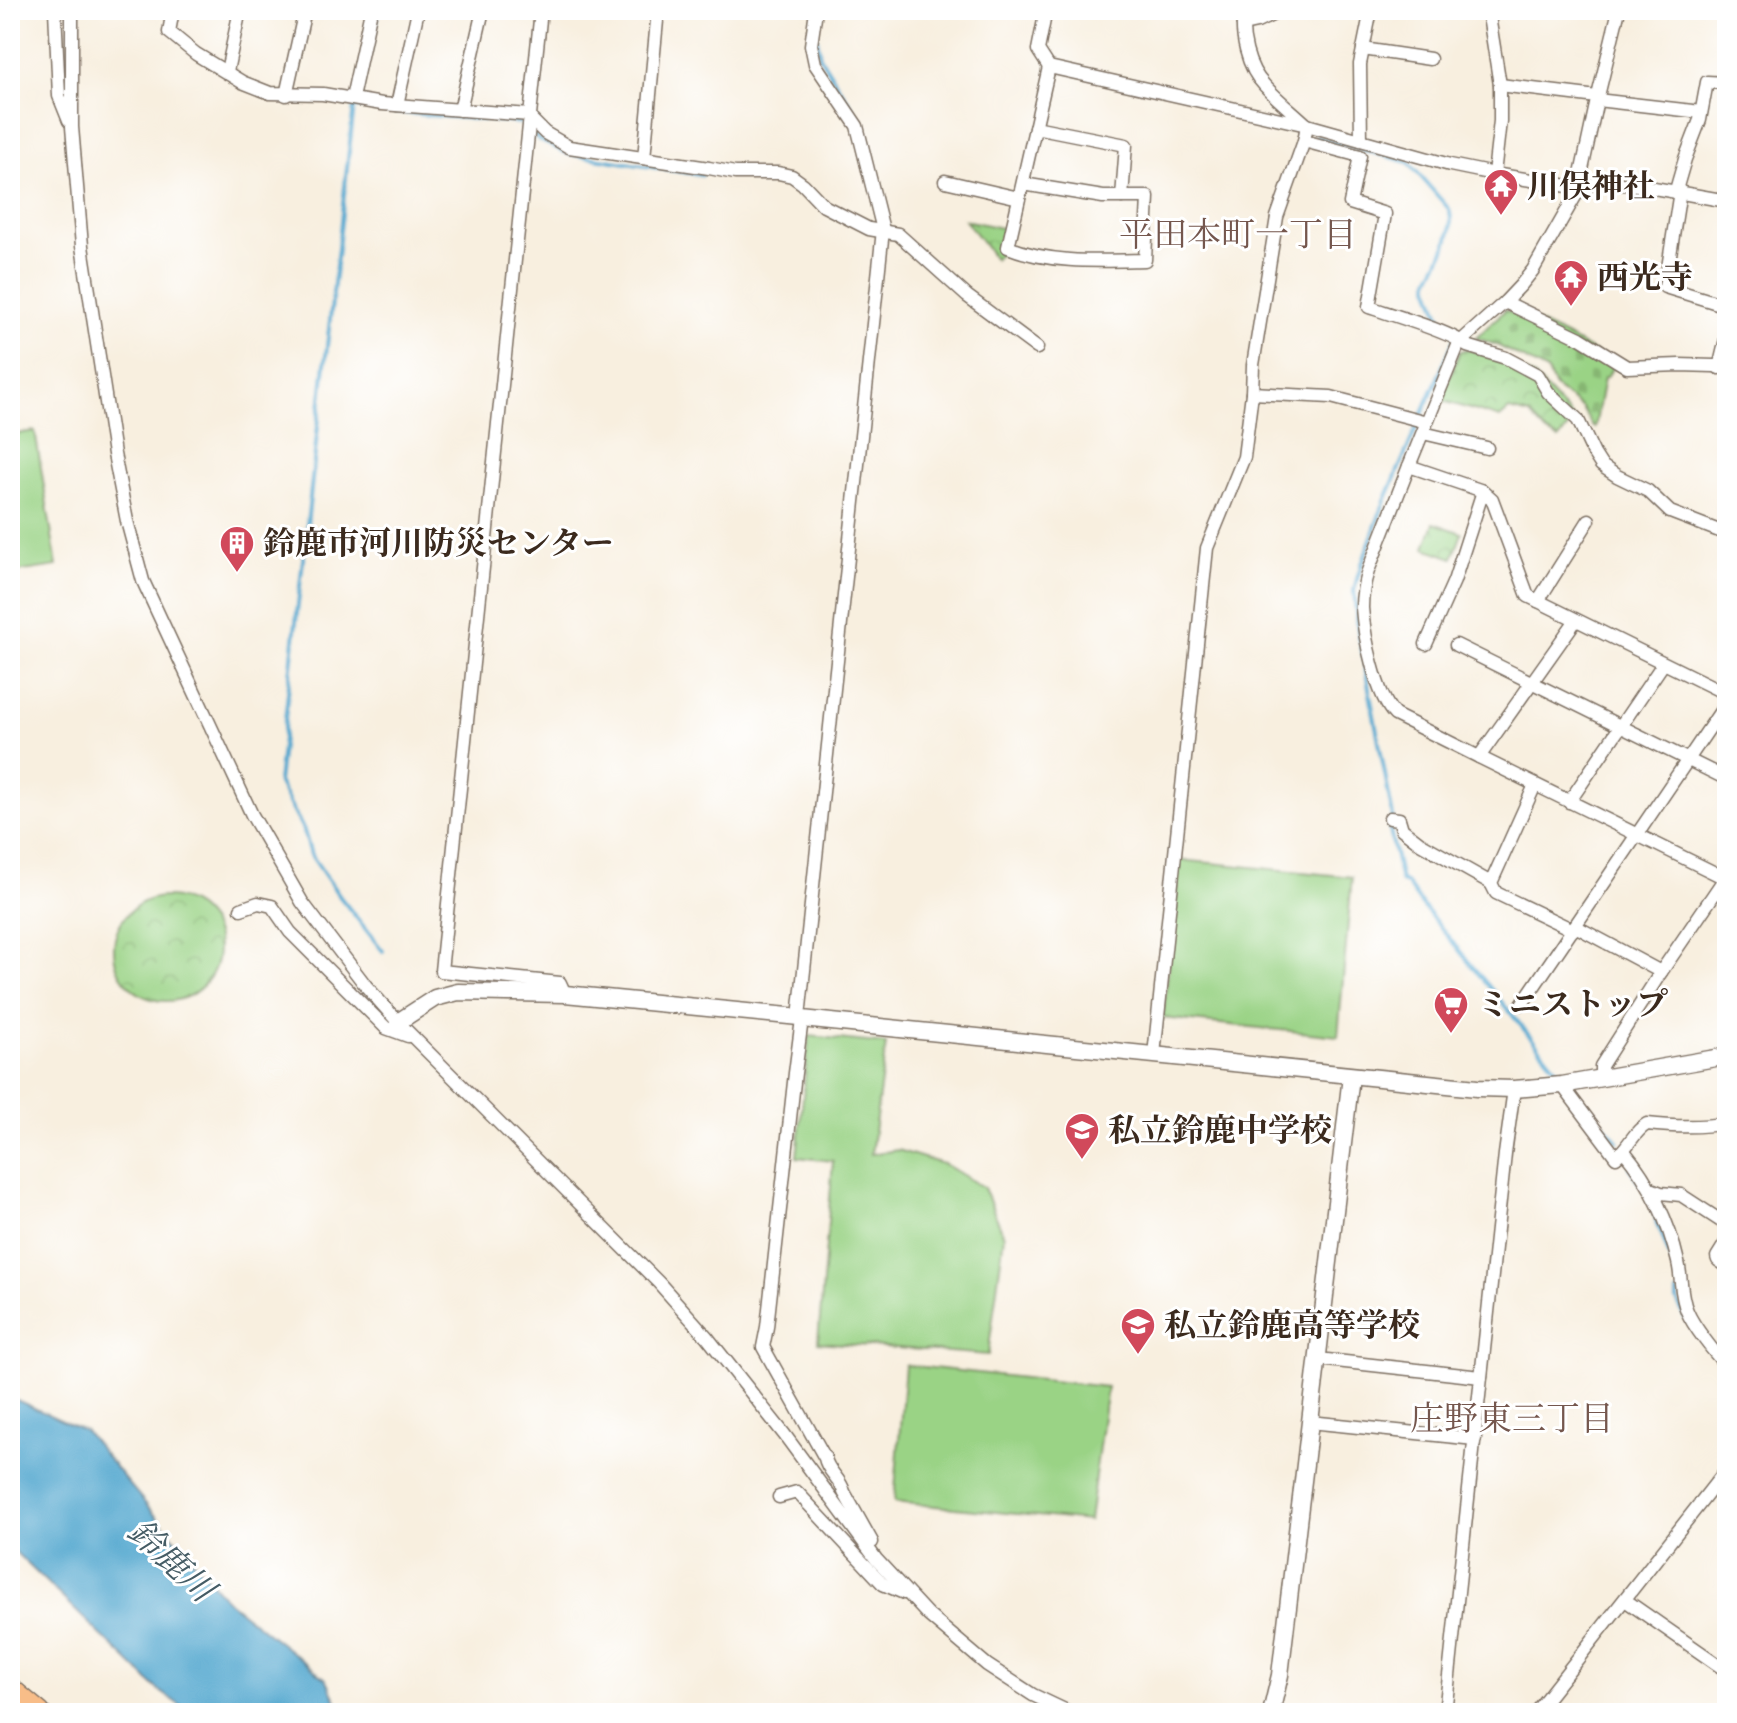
<svg xmlns="http://www.w3.org/2000/svg" width="1737" height="1723" viewBox="0 0 1737 1723" font-family="'Old Standard TT','Noto Serif JP',serif">
<style>
.cemetery{fill:url(#cemetery-stones);stroke:#6a7e52;stroke-width:2}
.park{fill:url(#park-crowns);stroke:#6a7e52;stroke-width:2}
.garden{fill:#9ad385;stroke:#6a7e52;stroke-width:2}
.water{fill:#53a7cf;stroke:#476876;stroke-width:2}
.lines{fill:none;stroke-linecap:round;stroke-linejoin:round}
.stream{stroke:#53a7cf;stroke-width:4}
.minor-casing{stroke:#7d6f62;stroke-width:15}
.tertiary-casing{stroke:#7d6f62;stroke-width:19}
.trunk-casing{stroke:#7d6f62;stroke-width:23}
.minor{stroke:#fff;stroke-width:12}
.tertiary{stroke:#fff;stroke-width:16}
.trunk{stroke:#f8bd88;stroke-width:20}
.labels{text-anchor:middle;stroke-width:6;stroke-linejoin:round;paint-order:stroke}
.poi-label{font-size:32px;font-weight:bold;fill:#3b2a1e;stroke:#fff;text-anchor:start}
.neighbourhood-label{font-size:34px;fill:#75574e;stroke:#fff}
.water-label{font-size:34px;font-style:italic;fill:#455c65;stroke:#fff}
</style>
<defs>
<pattern id="cemetery-stones" width="16" height="16" patternUnits="userSpaceOnUse" patternTransform="scale(2)"><rect width="16" height="16" fill="#9ad385"/><path d="M2 7V4a2 2 0 0 1 4 0v3zM10 15v-3a2 2 0 0 1 4 0v3z" fill="#86b572"/></pattern>
<pattern id="park-crowns" width="20" height="18" patternUnits="userSpaceOnUse" patternTransform="scale(2)"><rect width="20" height="18" fill="#9ad385"/><path d="M2 6a3 3 0 1 1 6 0M12 15a3 3 0 1 1 6 0" fill="none" stroke="#86b572"/></pattern>
</defs>
<rect width="100%" height="100%" fill="#fff"/>
<filter id="ink" filterUnits="userSpaceOnUse"><feTurbulence type="fractalNoise" baseFrequency=".0125" numOctaves="2"/><feDisplacementMap in="SourceGraphic" scale="16" xChannelSelector="R" yChannelSelector="G"/><feConvolveMatrix kernelMatrix="1 2 1 2 8 2 1 2 1" color-interpolation-filters="sRGB"/></filter>
<filter id="wash" filterUnits="userSpaceOnUse"><feTurbulence type="fractalNoise" baseFrequency=".006" numOctaves="4" result="noise"/><feDisplacementMap in="SourceGraphic" scale="32" xChannelSelector="R" yChannelSelector="G"/><feGaussianBlur stdDeviation="1.8" result="paint"/><feColorMatrix in="noise" values="0 0 0 0 0 0 0 0 0 0 0 0 0 0 0 0 0 1.4 0 .05"/><feComposite in="paint" operator="in"/></filter>
<g filter="url(#wash)">
<rect width="100%" height="100%" fill="#f8efdf"/>
<!-- cemetery -->
<path class="cemetery" d="M 1505,310 C 1544,323 1579,342 1614,364 L 1608,376 L 1604,378 L 1595,428 L 1592,426 L 1582,408 L 1555,387 L 1547,371 L 1497,345 L 1476,338 Z"/>
<!-- park -->
<g class="park">
<path d="M 965,220 L 1006,229 L 1001,250 L 995,259 Z"/>
<path d="M 1466,349 L 1496,357 L 1535,377 L 1574,419 L 1559,439 L 1547,433 L 1530,415 L 1509,410 L 1500,418 L 1440,400 L 1460,351 Z"/>
<path d="M 1434,523 L 1462,533 L 1453,558 L 1425,548 Z"/>
<circle cx="166" cy="949" r="52"/>
</g>
<!-- garden -->
<g class="garden">
<path d="M 35,431 L 57,566 L 10,573 L 10,435 Z"/>
<path d="M 1180,860 L 1352,877 L 1338,1036 L 1163,1018 Z"/>
<path d="M 809,1036 L 886,1044 L 871,1154 L 898,1150 L 946,1165 L 984,1188 L 1004,1236 L 988,1355 L 818,1342 L 833,1161 L 797,1157 Z"/>
<path d="M 905,1365 L 1107,1387 L 1089,1521 L 894,1502 Z"/>
</g>
<!-- water -->
<path class="water" d="M 10,1397 L 85,1431 L 226,1600 L 326,1679 L 343,1713 L 191,1713 L 157,1689 L 10,1547 Z"/>
<g class="lines">
<!-- stream -->
<g class="stream">
<path d="M 817,38 L 820,57 L 863,125"/>
<path d="M 361,91 L 379,10"/>
<path d="M 865,133 L 880,189"/>
<path d="M 533,134 L 539,140 L 569,154 L 702,175"/>
<path d="M 1316,137 L 1408,162 L 1449,209 C 1457,233 1439,259 1429,281 L 1429,286 L 1442,321 L 1448,329"/>
<path d="M 1454,340 L 1382,508 L 1359,572 L 1354,590 L 1357,624 L 1393,817 L 1389,826 L 1401,881 L 1407,884 L 1422,905 L 1564,1078"/>
<path d="M 383,951 L 340,897 L 311,855 L 304,831 L 278,782 L 354,106 L 382,111 L 523,123"/>
<path d="M 1579,1098 L 1618,1141"/>
<path d="M 1630,1168 L 1640,1184"/>
<path d="M 1649,1198 L 1674,1269"/>
<path d="M 1677,1293 L 1677,1300 L 1687,1322"/>
</g>
</g>
</g>
<g filter="url(#ink)">
<g class="lines">
<!-- minor casing -->
<g class="minor-casing">
<g id="minor">
<path d="M 55,10 L 59,96 L 69,121"/>
<path d="M 72,10 L 72,127 L 82,246 L 114,454 L 127,521 L 143,581 L 252,815 L 302,902 L 366,986 L 398,1022 L 659,1283 L 707,1337 L 784,1434 L 876,1559 L 928,1615 L 987,1665 L 1033,1695 L 1071,1713"/>
<path d="M 173,10 L 169,32 L 196,54 L 242,82 L 270,93 L 323,94 L 382,104 L 530,115"/>
<path d="M 541,10 L 441,971 L 560,983 L 565,994"/>
<path d="M 1046,10 L 1038,50 L 1049,67 L 1307,125 L 1450,165 L 1494,174 L 1568,186 L 1608,183 L 1637,185 L 1727,201"/>
<path d="M 1244,10 C 1240,35 1247,68 1265,86 C 1278,100 1293,112 1307,125"/>
<path d="M 1488,10 L 1500,85 L 1500,121 L 1494,174"/>
<path d="M 1619,10 L 1597,100 L 1577,193 L 1533,270 L 1521,285 L 1505,302 L 1459,343 L 1409,466 L 1483,491 L 1492,499 L 1528,596 L 1727,694"/>
<path d="M 1243,25 L 1257,22 L 1282,10"/>
<path d="M 1363,49 L 1430,59"/>
<path d="M 227,71 L 240,10"/>
<path d="M 1500,85 L 1597,97"/>
<path d="M 286,95 L 305,10"/>
<path d="M 352,98 L 371,10"/>
<path d="M 1597,100 L 1701,112"/>
<path d="M 397,105 L 418,10"/>
<path d="M 460,110 L 483,10"/>
<path d="M 530,118 L 545,133 L 569,147 L 709,168 L 735,173 L 778,173 L 792,176 L 803,184 L 824,206 L 869,229 L 898,234 L 967,296 L 1037,348"/>
<path d="M 1035,127 L 1126,145 L 1122,197"/>
<path d="M 1361,140 L 1360,64 L 1371,10"/>
<path d="M 1304,141 L 1360,156 L 1350,203 L 1385,214 L 1369,307 C 1389,314 1455,333 1467,346 L 1506,358 L 1538,375 L 1548,392 L 1578,420 L 1594,454 L 1601,465 L 1605,468 L 1617,476 L 1648,491 L 1670,512 L 1727,534"/>
<path d="M 644,158 L 658,10"/>
<path d="M 945,181 L 1019,198"/>
<path d="M 1023,184 L 1103,197 L 1148,197 L 1145,260 C 1100,261 1050,264 1008,247 L 1049,67"/>
<path d="M 1676,190 L 1685,159 L 1700,120 L 1707,82 L 1727,83"/>
<path d="M 1680,191 L 1665,287 L 1727,306"/>
<path d="M 1505,302 L 1580,338 L 1627,367 L 1679,365 L 1714,366 L 1727,369"/>
<path d="M 1719,368 L 1727,335"/>
<path d="M 1252,393 L 1331,397 L 1427,422"/>
<path d="M 1423,433 L 1487,448"/>
<path d="M 1409,466 L 1368,571 C 1364,583 1362,595 1362,608 C 1364,635 1376,696 1395,715 L 1479,757"/>
<path d="M 1538,601 L 1589,520"/>
<path d="M 1576,620 L 1479,757 L 1727,879"/>
<path d="M 1426,644 L 1454,581 L 1483,491"/>
<path d="M 1456,645 L 1727,779"/>
<path d="M 1535,785 L 1491,883 L 1496,893 L 1573,930"/>
<path d="M 1569,802 L 1663,664"/>
<path d="M 1390,818 L 1399,819 L 1402,829 L 1420,843 L 1491,883"/>
<path d="M 241,909 L 258,903 L 272,906 L 290,932 L 386,1028 L 408,1036"/>
<path d="M 1575,926 L 1661,972"/>
<path d="M 1522,1004 L 1727,702"/>
<path d="M 799,1017 L 883,230 L 857,126 L 815,64 L 811,45 L 816,10"/>
<path d="M 802,1019 L 795,1073 L 767,1327 L 763,1347 L 825,1458 C 827,1471 841,1479 844,1492 L 872,1542"/>
<path d="M 1154,1055 L 1207,548 L 1244,457 L 1252,393 L 1253,365 L 1277,217 L 1304,141 L 1307,125"/>
<path d="M 1601,1077 L 1601,1066 L 1661,972 L 1725,878"/>
<path d="M 1562,1085 L 1616,1157 C 1629,1147 1633,1132 1647,1124 C 1674,1127 1700,1128 1727,1123"/>
<path d="M 1624,1151 C 1650,1182 1669,1222 1678,1262 C 1682,1279 1680,1295 1687,1311 C 1693,1326 1715,1354 1727,1366"/>
<path d="M 1651,1189 L 1661,1193 L 1681,1195 L 1727,1225"/>
<path d="M 1727,1241 L 1717,1257 L 1718,1260 L 1727,1266"/>
<path d="M 1318,1359 L 1481,1377"/>
<path d="M 1310,1422 L 1475,1439"/>
<path d="M 779,1497 L 797,1492 L 883,1584 L 904,1593"/>
<path d="M 1625,1600 L 1727,1671"/>
<path d="M 1445,1713 L 1505,1154 L 1514,1089"/>
<path d="M 1535,1713 L 1727,1469"/>
</g>
</g>
<!-- tertiary casing -->
<g class="tertiary-casing">
<g id="tertiary">
<path d="M 398,1022 L 435,998 L 458,992 L 565,994 L 799,1017 L 802,1019 L 1477,1088 L 1514,1089 L 1562,1085 L 1727,1056"/>
<path d="M 1271,1713 L 1280,1675 L 1351,1076"/>
</g>
</g>
<!-- trunk casing -->
<g class="trunk-casing">
<path id="trunk" d="M 10,1688 L 40,1713"/>
</g>
<!-- minor -->
<use href="#minor" class="minor"/>
<!-- tertiary -->
<use href="#tertiary" class="tertiary"/>
<!-- trunk -->
<use href="#trunk" class="trunk"/>
</g>
</g>
<!-- icons -->
<defs>
<g id="temple-pin" transform="scale(1.8)"><path d="M0 17L-7.5 6A9.5 9.5 0 1 1 7.5 6Z" fill="#d1495b" stroke="#fff"/><path d="M0-6L5-2H3V0L6.5 2.5H4V6H1.5V3h-3V6H-4V2.5H-6.5L-3 0V-2H-5Z" fill="#fff"/></g>
<g id="building-pin" transform="scale(1.8)"><path d="M0 17L-7.5 6A9.5 9.5 0 1 1 7.5 6Z" fill="#d1495b" stroke="#fff"/><path d="M-4-6H4V6H1V3H-1V6H-4ZM-2.5-4.3h1.7v1.8h-1.7ZM.8-4.3h1.7v1.8H.8ZM-2.5-1h1.7V.8h-1.7ZM.8-1h1.7V.8H.8Z" fill="#fff"/></g>
<g id="supermarket-pin" transform="scale(1.8)"><path d="M0 17L-7.5 6A9.5 9.5 0 1 1 7.5 6Z" fill="#d1495b" stroke="#fff"/><path d="M-6-5.5h2.5l.6 2H6L4.5 2H-2.5L-4.4-4H-6ZM-1.5 3.2a1.3 1.3 0 1 0 .1 0ZM3 3.2a1.3 1.3 0 1 0 .1 0Z" fill="#fff"/></g>
<g id="school-pin" transform="scale(1.8)"><path d="M0 17L-7.5 6A9.5 9.5 0 1 1 7.5 6Z" fill="#d1495b" stroke="#fff"/><path d="M0-5L7-2L0 1L-7-2ZM-4 1L0 2.5L4 1V4Q0 6-4 4Z" fill="#fff"/></g>
</defs>
<g fill-rule="evenodd">
<use href="#temple-pin" x="1501" y="186"/>
<use href="#temple-pin" x="1571" y="277"/>
<use href="#building-pin" x="237" y="543"/>
<use href="#supermarket-pin" x="1451" y="1004"/>
<use href="#school-pin" x="1082" y="1130"/>
<use href="#school-pin" x="1138" y="1325"/>
</g>
<g class="labels">
<!-- poi labels -->
<g class="poi-label">
<text x="1527" y="197">川俣神社</text>
<text x="1597" y="288">西光寺</text>
<text x="263" y="554">鈴鹿市河川防災センター</text>
<text x="1477" y="1015">ミニストップ</text>
<text x="1108" y="1141">私立鈴鹿中学校</text>
<text x="1164" y="1336">私立鈴鹿高等学校</text>
</g>
<!-- neighbourhood labels -->
<g class="neighbourhood-label">
<text x="1238" y="246">平田本町一丁目</text>
<text x="1512" y="1430">庄野東三丁目</text>
</g>
<!-- water labels -->
<g class="water-label">
<text transform="translate(172 1560) rotate(43)" y="12">鈴鹿川</text>
</g>
</g>
<!-- margin -->
<rect width="1737" height="1723" fill="none" stroke="#fff" stroke-width="40"/>
</svg>
